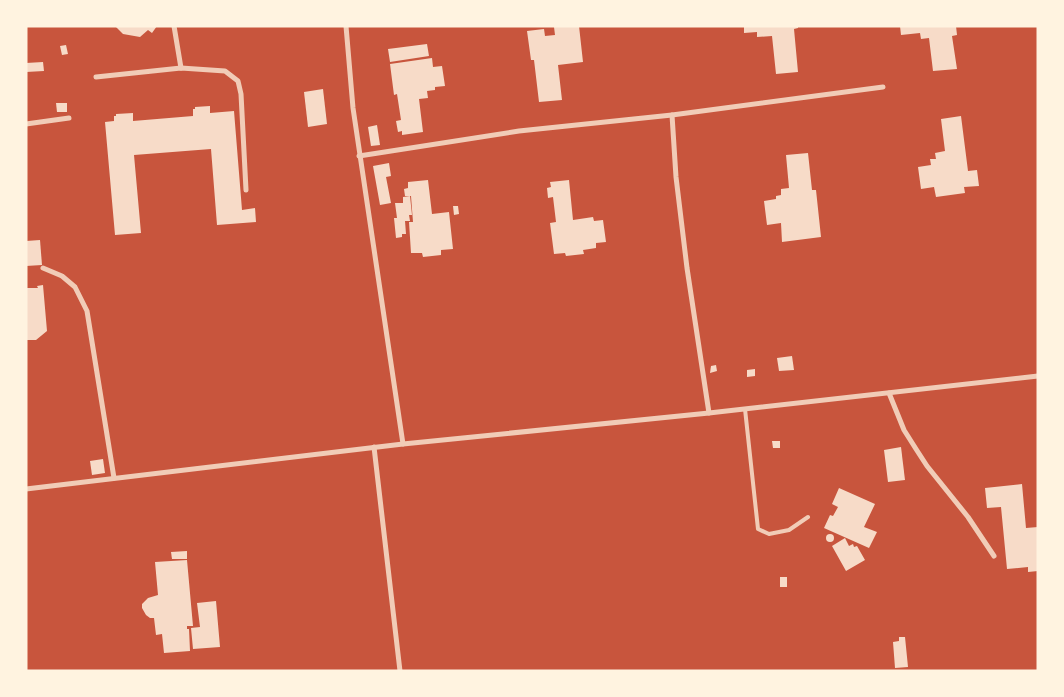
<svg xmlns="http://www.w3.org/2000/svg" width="1064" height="697" viewBox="0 0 1064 697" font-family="'Work Sans',sans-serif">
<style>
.building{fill:#f7dbc8}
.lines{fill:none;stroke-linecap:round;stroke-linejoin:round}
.service{stroke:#f1ccb7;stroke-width:4}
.minor{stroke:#f1ccb7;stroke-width:5}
</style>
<rect width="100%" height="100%" fill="#c8553d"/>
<!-- building -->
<g class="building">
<path d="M 115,26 L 157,26 L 152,33 L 148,30 L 140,37 L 123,34 Z"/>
<path d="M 565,26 L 579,26 L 583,62 L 558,65 L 562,100 L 539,102 L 534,60 L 531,60 L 527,31 L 544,29 L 545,36 L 555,35 L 554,27 Z"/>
<path d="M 744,26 L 798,26 L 798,28 L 794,29 L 798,72 L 776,74 L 772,36 L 757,37 L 757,32 L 744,33 Z"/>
<path d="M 900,26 L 956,26 L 957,35 L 952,36 L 957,69 L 933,71 L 929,38 L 921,39 L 920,33 L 901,35 Z"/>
<path d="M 427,44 L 429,56 L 390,62 L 388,49 Z"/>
<path d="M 66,45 L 68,54 L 62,55 L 60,46 Z"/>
<path d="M 432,58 L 433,67 L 442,66 L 445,86 L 435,87 L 435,90 L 427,91 L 428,98 L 419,99 L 423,132 L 402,135 L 402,131 L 398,132 L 396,121 L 401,120 L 397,94 L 394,95 L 390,64 Z"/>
<path d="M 43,62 L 44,71 L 26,72 L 26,63 Z"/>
<path d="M 323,89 L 327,124 L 308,127 L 304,92 Z"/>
<path d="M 56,103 L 67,103 L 67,112 L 57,112 Z"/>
<path d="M 210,106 L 210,113 L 234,111 L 242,210 L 255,208 L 256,222 L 217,225 L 211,149 L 134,155 L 141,233 L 115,235 L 105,122 L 114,121 L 114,116 L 116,116 L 116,114 L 133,113 L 133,121 L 193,116 L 193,109 L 195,109 L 195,107 Z"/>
<path d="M 961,116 L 968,171 L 977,170 L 979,186 L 964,187 L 965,193 L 936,197 L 934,187 L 921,189 L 918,167 L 931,165 L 930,159 L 936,159 L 935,153 L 945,151 L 941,119 Z"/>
<path d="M 377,125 L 380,145 L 371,146 L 368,127 Z"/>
<path d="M 808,153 L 812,190 L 816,190 L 821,237 L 782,242 L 781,223 L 767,225 L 764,201 L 776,199 L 776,196 L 781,195 L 781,189 L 789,188 L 786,155 Z"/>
<path d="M 389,163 L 391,176 L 386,177 L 391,203 L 380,205 L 373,166 Z"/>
<path d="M 428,180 L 432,214 L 449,212 L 453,249 L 441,250 L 441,255 L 423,257 L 422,253 L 411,253 L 409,222 L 413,222 L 411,196 L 405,196 L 404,189 L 408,188 L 408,182 Z"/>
<path d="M 569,180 L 573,220 L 593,217 L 594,221 L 603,220 L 606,242 L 596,243 L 596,248 L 583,250 L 584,254 L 566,256 L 565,253 L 554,254 L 550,223 L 556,222 L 553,197 L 548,198 L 547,188 L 551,187 L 550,182 Z"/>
<path d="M 410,196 L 412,215 L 409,215 L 410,221 L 405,221 L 406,234 L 402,234 L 402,237 L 396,238 L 394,218 L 397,218 L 395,203 L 403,203 L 403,197 Z"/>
<path d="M 453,206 L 458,206 L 459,214 L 454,215 Z"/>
<path d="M 40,240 L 42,265 L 26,266 L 26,241 Z"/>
<path d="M 43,285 L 47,331 L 36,340 L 26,340 L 26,288 L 38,288 L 37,286 Z"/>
<path d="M 792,356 L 794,370 L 779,371 L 777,358 Z"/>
<path d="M 716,365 L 717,371 L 710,373 L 711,366 Z"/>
<path d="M 755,369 L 755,376 L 747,377 L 747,370 Z"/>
<path d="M 772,441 L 780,441 L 780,448 L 773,448 Z"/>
<path d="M 901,447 L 905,480 L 888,482 L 884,450 Z"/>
<path d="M 103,459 L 105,473 L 92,475 L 90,461 Z"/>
<path d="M 1022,484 L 1026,528 L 1038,527 L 1038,571 L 1028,572 L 1028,567 L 1007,569 L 1001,507 L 987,508 L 985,488 Z"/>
<path d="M 839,488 L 875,504 L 864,527 L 877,532 L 869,548 L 824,528 L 830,515 L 833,516 L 838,507 L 832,504 Z"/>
<circle cx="830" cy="538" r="4"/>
<path d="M 845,538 L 849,546 L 853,544 L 854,547 L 857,546 L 865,560 L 846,571 L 832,546 Z"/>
<path d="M 187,551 L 187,559 L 172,559 L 171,552 Z"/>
<path d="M 187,560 L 193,626 L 187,626 L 187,629 L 189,629 L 190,651 L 164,653 L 162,634 L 156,635 L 154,618 L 150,618 L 146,615 L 142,608 L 142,604 L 148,598 L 158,595 L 155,562 Z"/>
<rect x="780" y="577" width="7" height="10"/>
<path d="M 216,601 L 220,647 L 193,649 L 191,628 L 200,627 L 197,603 Z"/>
<path d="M 899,637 L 905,637 L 908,667 L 895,668 L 893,642 L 899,641 Z"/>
</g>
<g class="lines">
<!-- service -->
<path class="service" d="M 745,409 L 758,529 L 769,534 L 789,530 L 808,517"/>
<!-- minor -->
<g class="minor">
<path d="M 174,26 L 181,68"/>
<path d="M 346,26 L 353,108 L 403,444"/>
<path d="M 96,77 L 181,68 L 225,71 L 238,81 L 241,94 L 246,190"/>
<path d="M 26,124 L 69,118"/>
<path d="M 359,156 L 519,131 L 672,115"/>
<path d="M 43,268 L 62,276 L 75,287 L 87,311 L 114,478"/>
<path d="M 889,393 L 904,430 L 916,449 L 927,466 L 968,517 L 994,556"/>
<path d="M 709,413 L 687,268 L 676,177 L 672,115 L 883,87"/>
<path d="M 374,447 L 400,671"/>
<path d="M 26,489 L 403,444 L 709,413 L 1038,376"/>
</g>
</g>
<!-- border -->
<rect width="1064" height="697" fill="none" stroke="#fff3e0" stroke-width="55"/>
</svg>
